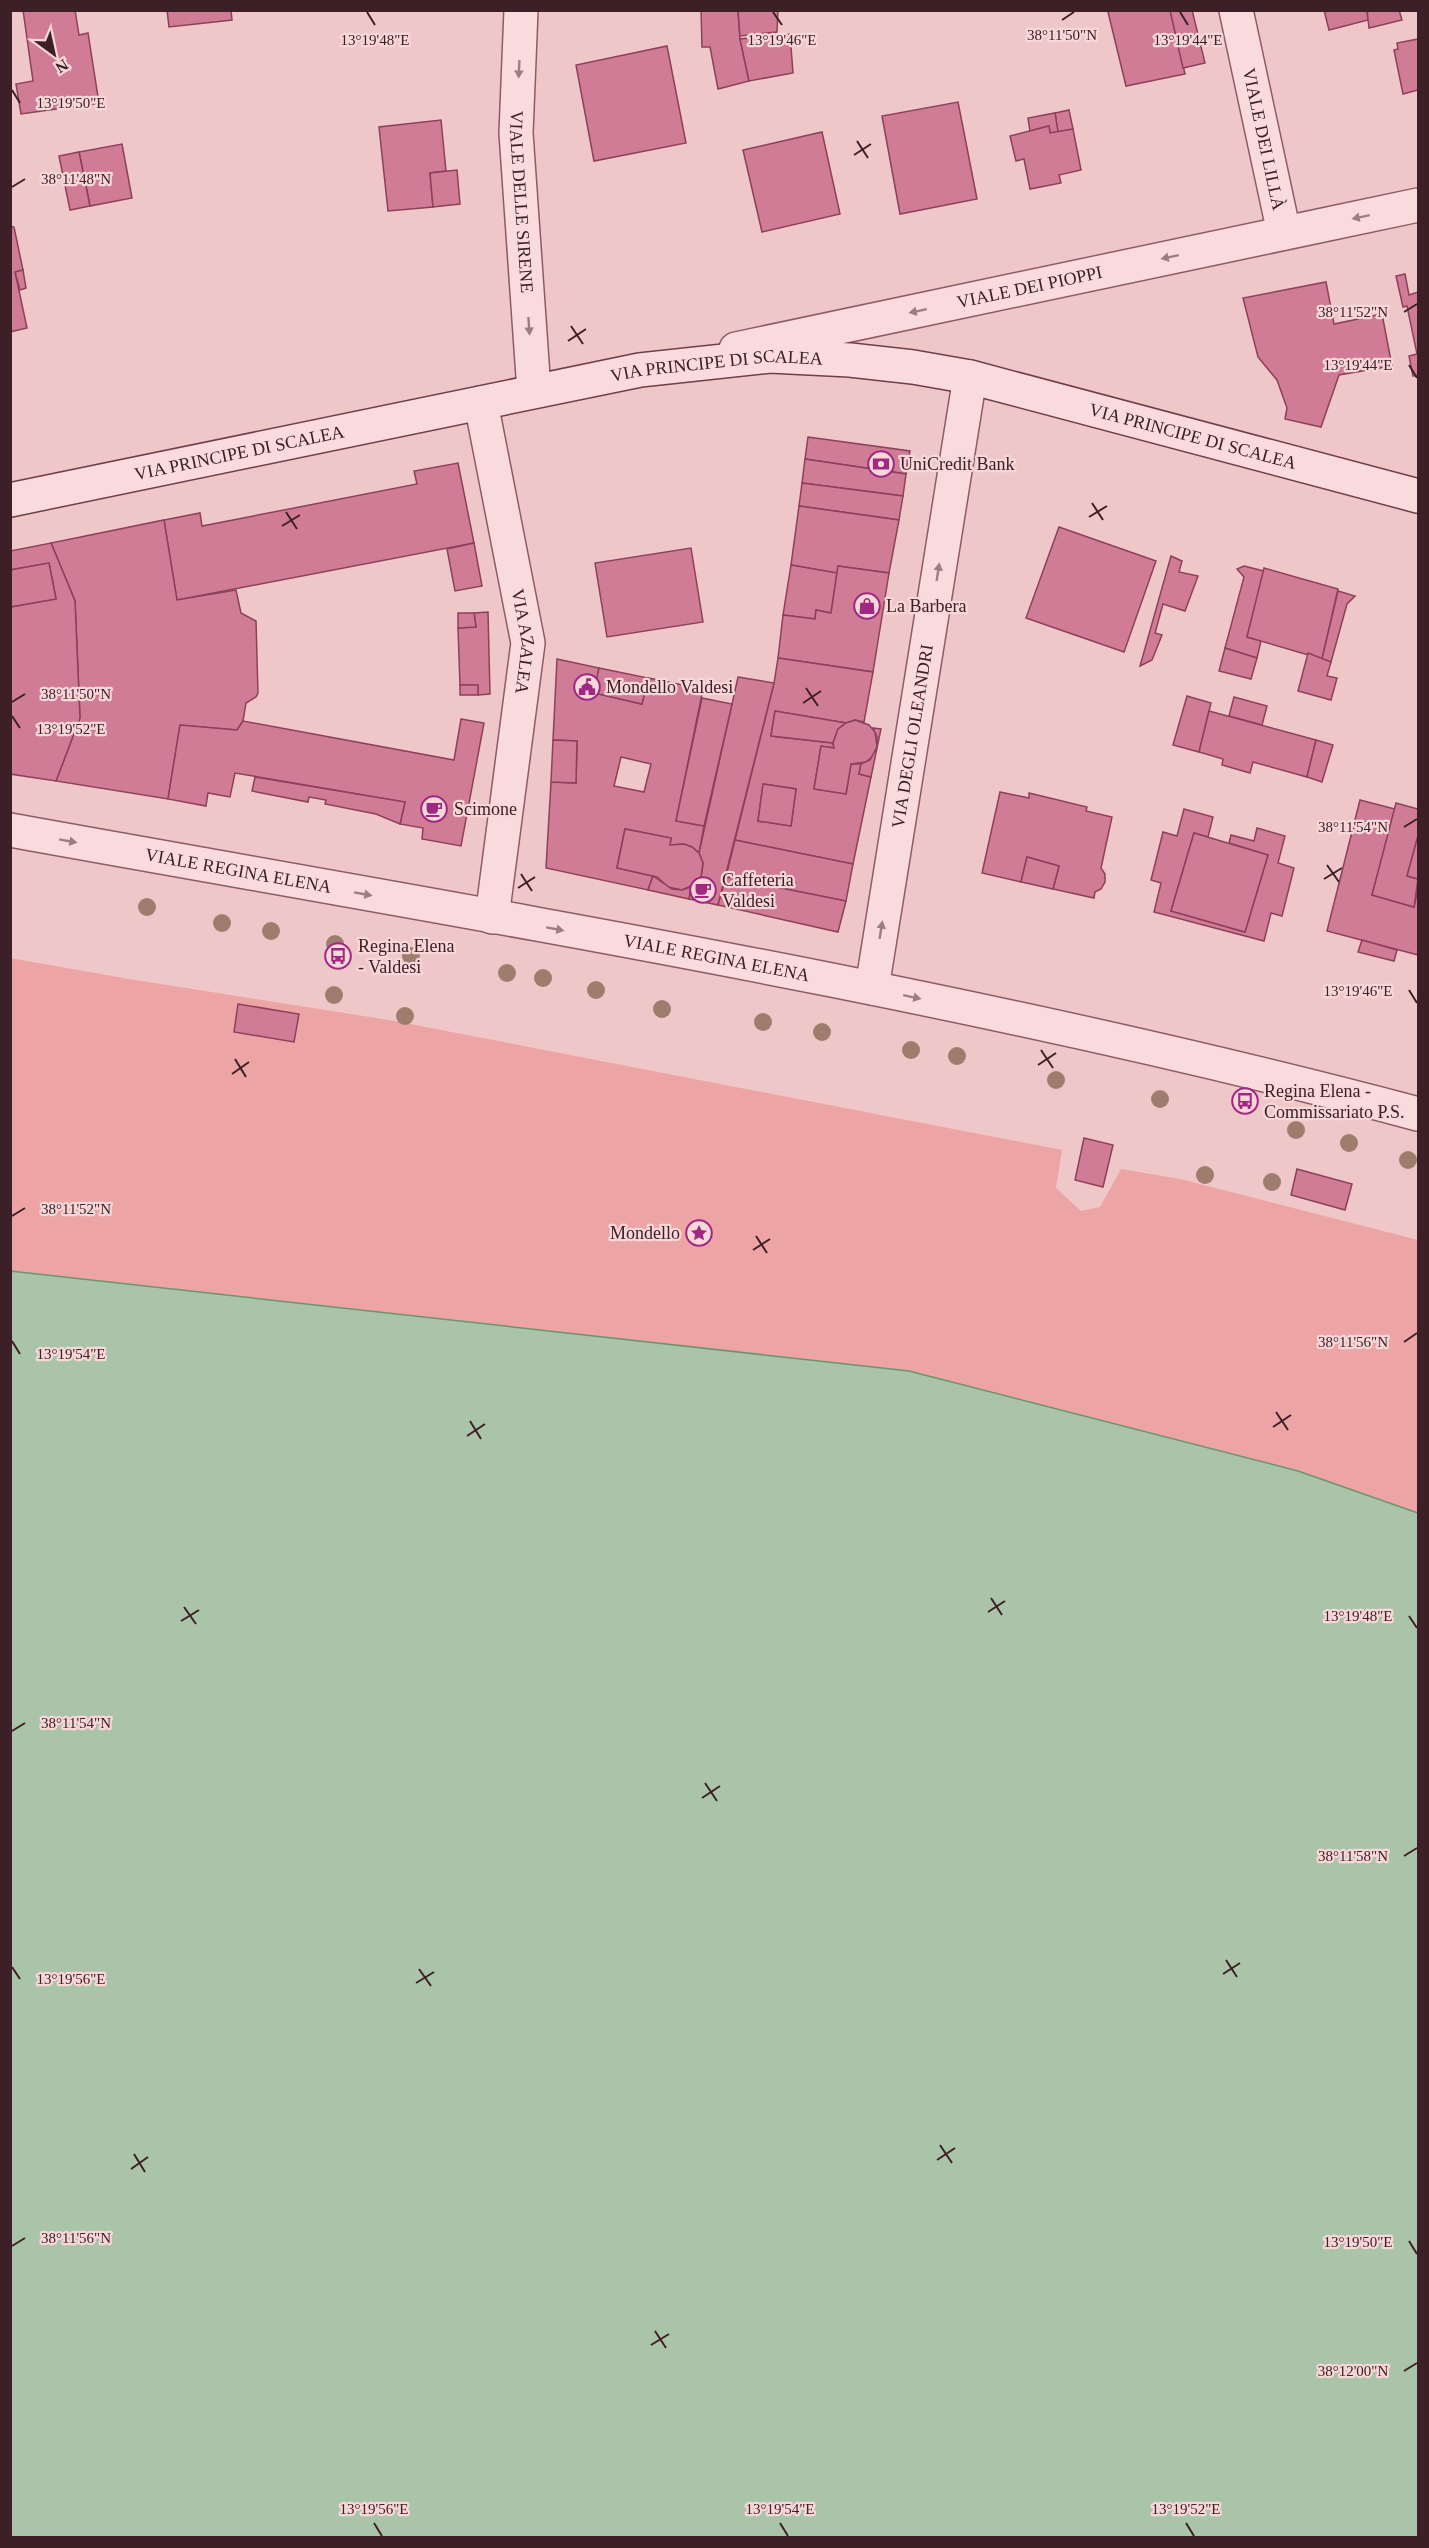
<svg xmlns="http://www.w3.org/2000/svg" width="1429" height="2548" viewBox="0 0 1429 2548" font-family="Georgia,serif">
<style>
.sand{fill:#eca4a5}
.water{fill:#aac4a9;stroke:#6e936f;stroke-width:1.5}
.building{fill:#d07c97;stroke:#8d405b;stroke-width:1.5;fill-rule:evenodd}
.lines{fill:none;stroke-linecap:round;stroke-linejoin:round}
.street-casing{stroke:#8d5b66;stroke-width:36}
.secondary-casing{stroke:#6f3e4a;stroke-width:36}
.street{stroke:#fadbdd;stroke-width:33}
.secondary{stroke:#fadbdd;stroke-width:33}
.tree{fill:#9e7d6f}
.oneway{fill:#9c7e82}
.ticks{fill:none;stroke:#3d2027;stroke-width:2}
.labels{text-anchor:middle;stroke-width:4.5;stroke-linejoin:round;paint-order:stroke}
.street-label{font-size:18px;fill:#3d2027;stroke:#f7d7d8}
.poi-label{font-size:18px;fill:#3d2027;stroke:#f7d7d8;text-anchor:start}
.ticks-label{font-size:15px;text-anchor:middle;fill:#3d2027;stroke:#f7d7d8;stroke-width:4.5;stroke-linejoin:round;paint-order:stroke}
</style>
<rect width="100%" height="100%" fill="#f0c7c9"/>
<!-- sand -->
<path class="sand" d="M 10,958 L 129,979 L 389,1020 L 1062,1150 L 1056,1188 L 1081,1211 L 1100,1207 L 1121,1169 L 1180,1179 L 1418,1240 L 1418,1513 L 1298,1471 L 909,1371 L 11,1271 Z"/>
<!-- water -->
<path class="water" d="M 10,1271 L 909,1371 L 1298,1471 L 1418,1513 L 1418,2537 L 11,2537 Z"/>
<!-- building -->
<g class="building">
<path d="M 23,10 L 75,10 L 79,35 L 88,33 L 99,103 L 21,114 L 16,84 L 33,81 Z"/>
<path d="M 167,10 L 231,10 L 232,20 L 169,27 Z"/>
<path d="M 701,10 L 738,10 L 740,39 L 749,81 L 718,89 L 710,47 L 702,47 Z"/>
<path d="M 738,10 L 778,10 L 777,32 L 740,36 Z"/>
<path d="M 1114,10 L 1170,10 L 1185,74 L 1126,86 L 1108,12 Z"/>
<path d="M 1170,10 L 1192,10 L 1205,63 L 1183,68 Z"/>
<path d="M 1324,10 L 1367,10 L 1368,20 L 1329,30 Z"/>
<path d="M 1367,10 L 1399,10 L 1402,20 L 1369,28 Z"/>
<path d="M 790,34 L 793,73 L 749,81 L 740,39 Z"/>
<path d="M 1418,39 L 1418,90 L 1403,94 L 1394,50 L 1398,49 L 1397,43 Z"/>
<path d="M 667,46 L 686,143 L 594,161 L 576,65 Z"/>
<path d="M 958,102 L 977,199 L 900,214 L 882,116 Z"/>
<path d="M 1069,110 L 1073,129 L 1058,132 L 1055,113 Z"/>
<path d="M 1055,113 L 1058,132 L 1050,133 L 1049,126 L 1030,131 L 1028,118 Z"/>
<path d="M 441,120 L 446,171 L 430,173 L 433,207 L 388,211 L 379,127 Z"/>
<path d="M 1049,126 L 1050,133 L 1073,129 L 1081,170 L 1059,175 L 1061,183 L 1030,189 L 1024,159 L 1016,161 L 1010,136 Z"/>
<path d="M 822,132 L 840,214 L 762,232 L 743,150 Z"/>
<path d="M 122,144 L 132,198 L 90,206 L 79,152 Z"/>
<path d="M 79,152 L 90,206 L 70,210 L 59,156 Z"/>
<path d="M 457,170 L 460,204 L 433,207 L 430,173 Z"/>
<path d="M 10,226 L 14,227 L 23,270 L 15,272 L 27,328 L 10,332 Z"/>
<path d="M 23,270 L 26,288 L 20,290 L 15,272 Z"/>
<path d="M 1405,274 L 1409,295 L 1418,292 L 1418,375 L 1413,376 L 1409,356 L 1417,354 L 1407,306 L 1403,307 L 1396,276 Z"/>
<path d="M 1326,282 L 1334,324 L 1382,314 L 1392,366 L 1339,375 L 1321,427 L 1285,419 L 1287,408 L 1277,380 L 1258,357 L 1243,298 Z"/>
<path d="M 808,437 L 910,451 L 906,474 L 805,459 Z"/>
<path d="M 805,459 L 906,474 L 903,496 L 802,483 Z"/>
<path d="M 458,463 L 474,543 L 177,600 L 164,520 L 200,513 L 202,526 L 417,484 L 414,471 Z"/>
<path d="M 802,483 L 903,496 L 899,520 L 799,506 Z"/>
<path d="M 799,506 L 899,520 L 889,573 L 838,566 L 837,573 L 791,565 Z"/>
<path d="M 164,520 L 177,600 L 236,590 L 241,613 L 256,621 L 258,693 L 256,697 L 246,703 L 243,721 L 237,730 L 180,725 L 168,799 L 56,781 L 80,718 L 75,601 L 51,543 Z"/>
<path d="M 1059,527 L 1156,561 L 1124,652 L 1026,618 Z"/>
<path d="M 51,543 L 75,601 L 80,718 L 56,781 L 10,774 L 10,607 L 56,599 L 49,563 L 10,570 L 10,551 Z"/>
<path d="M 474,543 L 482,586 L 455,591 L 447,549 Z"/>
<path d="M 691,548 L 703,622 L 607,637 L 595,563 Z"/>
<path d="M 1171,556 L 1182,561 L 1179,572 L 1198,576 L 1185,611 L 1163,604 L 1155,633 L 1162,635 L 1152,660 L 1140,666 Z"/>
<path d="M 49,563 L 56,599 L 10,607 L 10,570 Z"/>
<path d="M 791,565 L 837,573 L 831,613 L 816,610 L 815,619 L 783,615 Z"/>
<path d="M 838,566 L 889,573 L 873,672 L 778,658 L 783,615 L 815,619 L 816,610 L 831,613 Z"/>
<path d="M 1244,566 L 1264,571 L 1247,637 L 1261,641 L 1257,658 L 1225,648 L 1244,577 L 1237,569 Z"/>
<path d="M 1264,568 L 1338,589 L 1322,659 L 1247,637 Z"/>
<path d="M 1338,591 L 1355,596 L 1347,604 L 1331,662 L 1322,659 Z"/>
<path d="M 488,612 L 490,694 L 478,695 L 478,685 L 460,685 L 458,628 L 476,627 L 474,613 Z"/>
<path d="M 458,613 L 474,613 L 476,627 L 458,628 Z"/>
<path d="M 1225,648 L 1257,658 L 1251,679 L 1219,671 Z"/>
<path d="M 1308,653 L 1331,662 L 1327,676 L 1337,678 L 1331,700 L 1298,691 Z"/>
<path d="M 778,658 L 873,672 L 864,722 L 855,720 L 846,723 L 775,711 L 771,736 L 833,743 L 834,748 L 821,746 L 814,789 L 846,794 L 851,764 L 861,764 L 859,774 L 871,777 L 853,864 L 735,840 L 774,683 ZM 763,784 L 796,789 L 791,826 L 758,821 Z"/>
<path d="M 557,659 L 599,668 L 594,693 L 642,704 L 648,678 L 703,689 L 676,821 L 704,826 L 699,853 L 692,847 L 684,844 L 670,845 L 671,838 L 625,829 L 617,868 L 653,876 L 648,890 L 546,868 L 551,782 L 576,783 L 577,741 L 553,740 ZM 621,757 L 651,764 L 644,792 L 614,786 Z"/>
<path d="M 599,668 L 648,678 L 642,704 L 594,693 Z"/>
<path d="M 738,677 L 774,683 L 718,905 L 689,899 L 691,887 L 702,872 L 703,863 L 699,853 Z"/>
<rect x="460" y="685" width="18" height="10"/>
<path d="M 1187,696 L 1211,703 L 1199,752 L 1173,745 Z"/>
<path d="M 1234,697 L 1267,706 L 1262,725 L 1229,716 Z"/>
<path d="M 702,698 L 732,704 L 704,826 L 676,821 Z"/>
<path d="M 775,711 L 846,723 L 838,729 L 833,743 L 771,736 Z"/>
<path d="M 1209,711 L 1316,740 L 1307,777 L 1253,762 L 1250,773 L 1222,765 L 1223,759 L 1199,752 Z"/>
<path d="M 461,719 L 484,723 L 461,846 L 422,839 L 423,828 L 400,824 L 405,802 L 235,773 L 230,797 L 208,793 L 206,806 L 168,799 L 180,725 L 237,730 L 243,721 L 454,760 Z"/>
<path d="M 855,720 L 869,725 L 875,732 L 877,747 L 873,756 L 866,762 L 851,764 L 846,794 L 814,789 L 821,746 L 834,748 L 833,743 L 838,729 L 846,723 Z"/>
<path d="M 873,728 L 881,729 L 871,777 L 859,774 L 861,764 L 870,760 L 877,747 L 877,737 Z"/>
<path d="M 553,740 L 577,741 L 576,783 L 551,782 Z"/>
<path d="M 1316,740 L 1333,745 L 1322,782 L 1307,777 Z"/>
<path d="M 255,777 L 405,802 L 400,824 L 376,814 L 325,804 L 326,800 L 309,797 L 308,802 L 252,791 Z"/>
<path d="M 763,784 L 796,789 L 791,826 L 758,821 Z"/>
<path d="M 1000,792 L 1029,798 L 1029,793 L 1087,807 L 1086,811 L 1112,817 L 1101,868 L 1105,874 L 1105,882 L 1101,889 L 1095,892 L 1094,898 L 1053,889 L 1059,866 L 1027,857 L 1021,882 L 982,873 Z"/>
<path d="M 1360,800 L 1395,809 L 1372,895 L 1414,907 L 1418,889 L 1418,955 L 1327,931 Z"/>
<path d="M 1396,803 L 1418,809 L 1418,836 L 1407,876 L 1418,879 L 1414,907 L 1372,895 Z"/>
<path d="M 1184,809 L 1213,817 L 1208,837 L 1194,833 L 1171,911 L 1245,932 L 1268,855 L 1229,843 L 1231,835 L 1254,841 L 1257,828 L 1285,836 L 1278,863 L 1294,868 L 1282,916 L 1271,913 L 1264,941 L 1154,912 L 1161,883 L 1151,880 L 1163,832 L 1177,836 Z"/>
<path d="M 625,829 L 671,838 L 670,845 L 684,844 L 692,847 L 699,853 L 703,863 L 701,877 L 695,884 L 682,890 L 668,887 L 657,877 L 617,868 Z"/>
<path d="M 1194,833 L 1268,855 L 1245,932 L 1171,911 Z"/>
<path d="M 1418,836 L 1418,879 L 1407,876 Z"/>
<path d="M 735,840 L 853,864 L 846,901 L 726,877 Z"/>
<path d="M 1027,857 L 1059,866 L 1053,889 L 1021,882 Z"/>
<path d="M 653,876 L 672,889 L 682,890 L 691,887 L 689,899 L 648,890 Z"/>
<path d="M 726,877 L 846,901 L 838,932 L 718,905 Z"/>
<path d="M 1362,940 L 1397,950 L 1394,961 L 1358,952 Z"/>
<path d="M 238,1004 L 299,1014 L 294,1042 L 234,1032 Z"/>
<path d="M 1084,1138 L 1113,1145 L 1103,1187 L 1075,1180 Z"/>
<path d="M 1297,1169 L 1352,1184 L 1345,1210 L 1291,1195 Z"/>
</g>
<g class="lines">
<!-- street casing -->
<g class="street-casing">
<g id="street">
<path id="s1" d="M 521,10 L 516,133 L 534,391"/>
<path id="s2" d="M 1236,10 L 1284,233"/>
<path id="s3" d="M 736,349 L 1418,205"/>
<path id="s4" d="M 481,403 L 528,643 L 492,917"/>
<path id="s5" d="M 10,830 C 481,915 956,991 1418,1114"/>
<path id="s6" d="M 872,988 L 970,377"/>
</g>
</g>
<!-- secondary casing -->
<g class="secondary-casing">
<g id="secondary">
<path id="s7" d="M 10,500 L 640,370 L 770,356 L 850,360 L 913,367 L 970,377 L 1418,496"/>
</g>
</g>
<!-- street -->
<use href="#street" class="street"/>
<!-- secondary -->
<use href="#secondary" class="secondary"/>
</g>
<!-- trees -->
<g class="tree">
<circle cx="147" cy="907" r="9"/>
<circle cx="222" cy="923" r="9"/>
<circle cx="271" cy="931" r="9"/>
<circle cx="335" cy="944" r="9"/>
<circle cx="411" cy="956" r="9"/>
<circle cx="507" cy="973" r="9"/>
<circle cx="543" cy="978" r="9"/>
<circle cx="596" cy="990" r="9"/>
<circle cx="334" cy="995" r="9"/>
<circle cx="662" cy="1009" r="9"/>
<circle cx="405" cy="1016" r="9"/>
<circle cx="763" cy="1022" r="9"/>
<circle cx="822" cy="1032" r="9"/>
<circle cx="911" cy="1050" r="9"/>
<circle cx="957" cy="1056" r="9"/>
<circle cx="1056" cy="1080" r="9"/>
<circle cx="1160" cy="1099" r="9"/>
<circle cx="1296" cy="1130" r="9"/>
<circle cx="1349" cy="1143" r="9"/>
<circle cx="1408" cy="1160" r="9"/>
<circle cx="1205" cy="1175" r="9"/>
<circle cx="1272" cy="1182" r="9"/>
</g>
<!-- one-way arrows -->
<defs><path id="oneway-solid" d="M-6-.8H1V-3.2L6.5 0L1 3.2V.8H-6Z" transform="scale(1.5)"/></defs>
<g class="oneway">
<use href="#oneway-solid" transform="translate(519 69) rotate(93)"/>
<use href="#oneway-solid" transform="translate(1361 217) rotate(168)"/>
<use href="#oneway-solid" transform="translate(1170 257) rotate(168)"/>
<use href="#oneway-solid" transform="translate(918 311) rotate(168)"/>
<use href="#oneway-solid" transform="translate(529 326) rotate(86)"/>
<use href="#oneway-solid" transform="translate(938 572) rotate(-81)"/>
<use href="#oneway-solid" transform="translate(68 841) rotate(10)"/>
<use href="#oneway-solid" transform="translate(363 894) rotate(10)"/>
<use href="#oneway-solid" transform="translate(555 929) rotate(10)"/>
<use href="#oneway-solid" transform="translate(881 930) rotate(-81)"/>
<use href="#oneway-solid" transform="translate(912 997) rotate(12)"/>
</g>
<!-- ticks -->
<path class="ticks" d="M 367,12 L 375,25M 773,12 L 782,25M 1180,12 L 1188,25M 1062,20 L 1074,12M 12,90 L 20,103M 857,141 L 868,158M 854,155 L 871,144M 12,187 L 25,179M 1404,312 L 1417,304M 571,326 L 583,344M 568,341 L 586,329M 1409,365 L 1417,378M 1092,503 L 1103,520M 286,512 L 297,529M 1089,517 L 1107,506M 282,526 L 300,515M 806,688 L 818,706M 12,702 L 25,694M 803,703 L 821,691M 12,716 L 20,728M 1404,827 L 1417,819M 1327,865 L 1339,882M 521,874 L 532,891M 1324,879 L 1342,868M 518,888 L 535,877M 1409,990 L 1417,1003M 1041,1050 L 1053,1068M 235,1059 L 246,1077M 1038,1065 L 1056,1053M 232,1074 L 249,1062M 12,1216 L 25,1208M 756,1236 L 767,1253M 753,1250 L 770,1239M 12,1341 L 20,1354M 1404,1342 L 1417,1333M 1276,1412 L 1288,1430M 470,1421 L 481,1439M 1273,1427 L 1291,1415M 467,1436 L 485,1424M 991,1598 L 1002,1615M 184,1607 L 196,1624M 988,1612 L 1005,1601M 1409,1616 L 1417,1628M 181,1621 L 199,1610M 12,1731 L 25,1723M 705,1783 L 717,1801M 702,1798 L 720,1786M 1404,1856 L 1417,1848M 1226,1960 L 1237,1977M 12,1967 L 20,1979M 419,1969 L 431,1986M 1223,1974 L 1240,1963M 416,1983 L 434,1972M 940,2145 L 952,2163M 134,2154 L 145,2172M 937,2160 L 955,2148M 131,2169 L 148,2157M 1409,2241 L 1417,2254M 12,2246 L 25,2238M 655,2331 L 666,2348M 651,2345 L 669,2334M 1404,2371 L 1417,2363M 374,2523 L 382,2536M 780,2523 L 788,2536M 1186,2523 L 1194,2536"/>
<!-- icons -->
<defs>
<g id="bank-ring" transform="scale(1.35)"><circle r="9.5" fill="#f7d7d8" stroke="#9f2981" stroke-width="1.5"/><path d="M-6-4H6V4H-6ZM0-2.3a2.3 2.3 0 1 0 0 4.6a2.3 2.3 0 1 0 0-4.6Z" fill="#9f2981"/></g>
<g id="shop-ring" transform="scale(1.35)"><circle r="9.5" fill="#f7d7d8" stroke="#9f2981" stroke-width="1.5"/><path d="M-5-2.5h2.3a2.7 3.5 0 0 1 5.4 0H5L5.5 6h-11ZM-1.5-2.5h3a1.5 2.3 0 0 0-3 0Z" fill="#9f2981"/></g>
<g id="civic-ring" transform="scale(1.35)"><circle r="9.5" fill="#f7d7d8" stroke="#9f2981" stroke-width="1.5"/><path d="M-.6-6.5H3V-4.5H.6V-3L4-1V1h2V6H-6V1h2V-1L-.6-3ZM-1.2 2.5V6h2.4V2.5Z" fill="#9f2981"/></g>
<g id="cafe-ring" transform="scale(1.35)"><circle r="9.5" fill="#f7d7d8" stroke="#9f2981" stroke-width="1.5"/><path d="M-5.5-4.5H6V0H3Q3 3.5 0 3.5H-2.5Q-5.5 3.5-5.5 0ZM3-3.2v2h1.7v-2ZM-6 4.5H4V6H-6Z" fill="#9f2981"/></g>
<g id="bus-ring" transform="scale(1.35)"><circle r="9.5" fill="#f7d7d8" stroke="#9f2981" stroke-width="1.5"/><path d="M-5-6H5V4H4V6H2V4H-2V6H-4V4H-5ZM-3.5-4V0h7V-4ZM-3.5 1.2v1.5H-2V1.2ZM2 1.2v1.5H3.5V1.2Z" fill="#9f2981"/></g>
<g id="sight-ring" transform="scale(1.35)"><circle r="9.5" fill="#f7d7d8" stroke="#9f2981" stroke-width="1.5"/><path d="M0-6L1.8-2.2L6-1.7L2.9 1.2L3.7 5.4L0 3.3L-3.7 5.4L-2.9 1.2L-6-1.7L-1.8-2.2Z" fill="#9f2981"/></g>
</defs>
<g fill-rule="evenodd">
<use href="#bank-ring" x="881" y="464"/>
<use href="#shop-ring" x="867" y="606"/>
<use href="#civic-ring" x="587" y="687"/>
<use href="#cafe-ring" x="434" y="809"/>
<use href="#cafe-ring" x="703" y="890"/>
<use href="#bus-ring" x="338" y="956"/>
<use href="#bus-ring" x="1245" y="1101"/>
<use href="#sight-ring" x="699" y="1233"/>
</g>
<g class="labels">
<!-- street labels -->
<g class="street-label">
<text dy="6" stroke="none"><textPath href="#s2" startOffset="132">VIALE DEI LILLÀ</textPath></text>
<text dy="6" stroke="none"><textPath href="#s1" startOffset="192">VIALE DELLE SIRENE</textPath></text>
<text dy="6" stroke="none"><textPath href="#s3" startOffset="300">VIALE DEI PIOPPI</textPath></text>
<text dy="6" stroke="none"><textPath href="#s7" startOffset="720">VIA PRINCIPE DI SCALEA</textPath></text>
<text dy="6" stroke="none"><textPath href="#s7" startOffset="1206">VIA PRINCIPE DI SCALEA</textPath></text>
<text dy="6" stroke="none"><textPath href="#s7" startOffset="234">VIA PRINCIPE DI SCALEA</textPath></text>
<text dy="6" stroke="none"><textPath href="#s4" startOffset="243">VIA AZALEA</textPath></text>
<text dy="6" stroke="none"><textPath href="#s6" startOffset="255">VIA DEGLI OLEANDRI</textPath></text>
<text dy="6" stroke="none"><textPath href="#s5" startOffset="232">VIALE REGINA ELENA</textPath></text>
<text dy="6" stroke="none"><textPath href="#s5" startOffset="718">VIALE REGINA ELENA</textPath></text>
</g>
<!-- poi labels -->
<g class="poi-label">
<text x="900" y="470">UniCredit Bank</text>
<text x="886" y="612">La Barbera</text>
<text x="606" y="693">Mondello Valdesi</text>
<text x="454" y="815">Scimone</text>
<text x="722" y="886">Caffeteria<tspan x="722" dy="21">Valdesi</tspan></text>
<text x="358" y="952">Regina Elena<tspan x="358" dy="21">- Valdesi</tspan></text>
<text x="1264" y="1097">Regina Elena -<tspan x="1264" dy="21">Commissariato P.S.</tspan></text>
<text x="680" y="1239" text-anchor="end">Mondello</text>
</g>
</g>
<g class="ticks-label">
<text x="1062" y="40">38°11'50"N</text>
<text x="375" y="45">13°19'48"E</text>
<text x="782" y="45">13°19'46"E</text>
<text x="1188" y="45">13°19'44"E</text>
<text x="71" y="108">13°19'50"E</text>
<text x="76" y="184">38°11'48"N</text>
<text x="1353" y="317">38°11'52"N</text>
<text x="1358" y="370">13°19'44"E</text>
<text x="76" y="699">38°11'50"N</text>
<text x="71" y="734">13°19'52"E</text>
<text x="1353" y="832">38°11'54"N</text>
<text x="1358" y="996">13°19'46"E</text>
<text x="76" y="1214">38°11'52"N</text>
<text x="1353" y="1347">38°11'56"N</text>
<text x="71" y="1359">13°19'54"E</text>
<text x="1358" y="1621">13°19'48"E</text>
<text x="76" y="1728">38°11'54"N</text>
<text x="1353" y="1861">38°11'58"N</text>
<text x="71" y="1984">13°19'56"E</text>
<text x="76" y="2243">38°11'56"N</text>
<text x="1358" y="2247">13°19'50"E</text>
<text x="1353" y="2376">38°12'00"N</text>
<text x="374" y="2514">13°19'56"E</text>
<text x="780" y="2514">13°19'54"E</text>
<text x="1186" y="2514">13°19'52"E</text>
</g>
<!-- border -->
<rect width="1429" height="2548" fill="none" stroke="#3d2027" stroke-width="24"/>
<!-- north arrow -->
<g transform="translate(54 54) rotate(147)" stroke="#f7d7d8" stroke-width="4.5" paint-order="stroke">
<path d="M0-4.5L10 22L0 15L-10 22Z" fill="#3d2027"/>
<text y="-9" font-size="16" font-weight="bold" text-anchor="middle" fill="#3d2027">N</text>
</g>
</svg>
